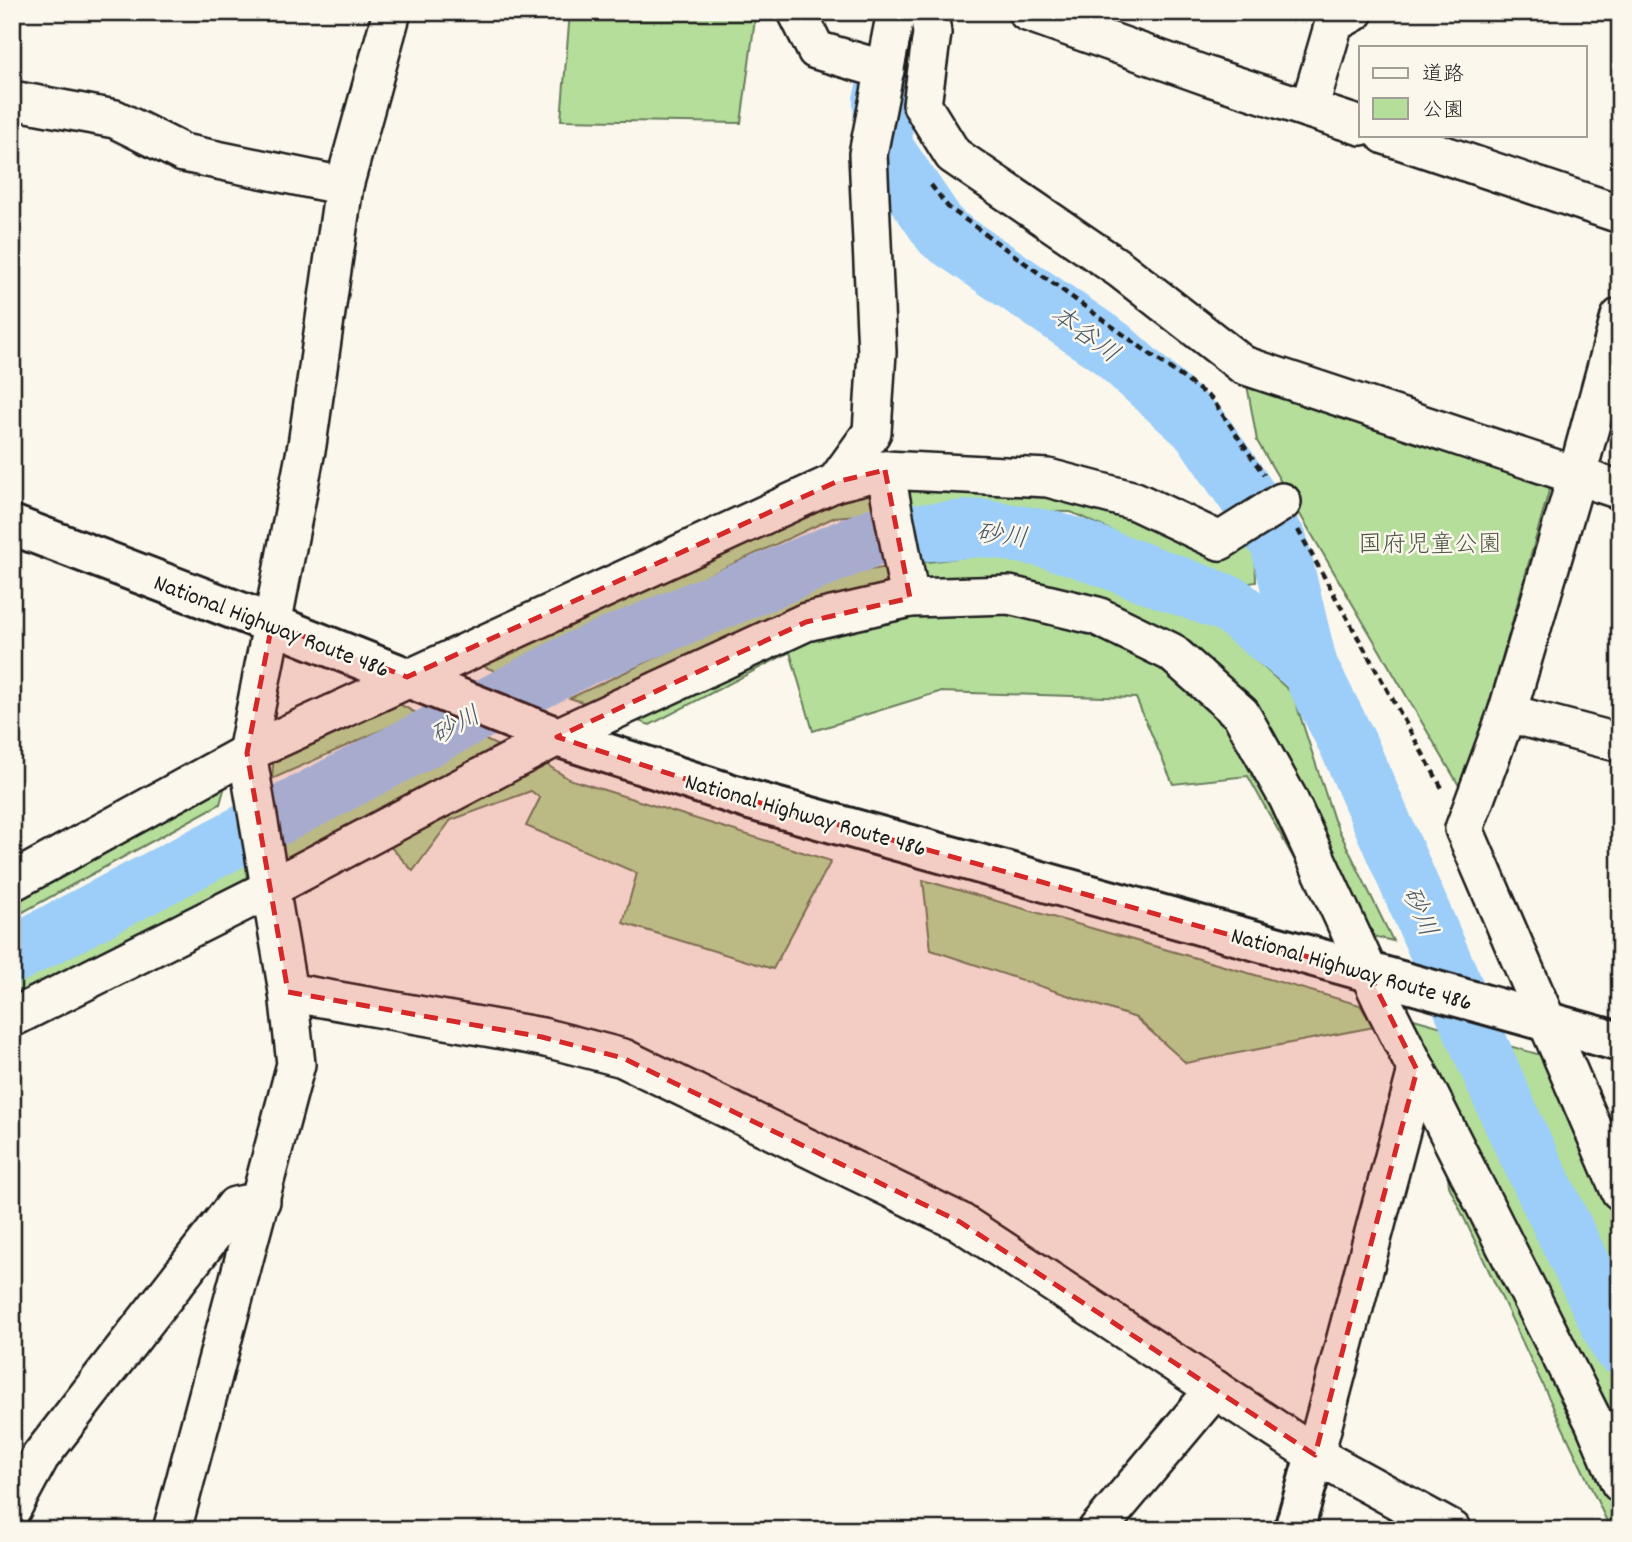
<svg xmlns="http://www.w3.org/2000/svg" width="1632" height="1542" viewBox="0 0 1632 1542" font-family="Dekko,'Klee One',sans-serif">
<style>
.green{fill:#b5de9b;stroke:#687d5c;stroke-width:2}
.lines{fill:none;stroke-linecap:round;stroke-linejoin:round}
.river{stroke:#9ccef9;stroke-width:58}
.minor-casing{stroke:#1c1c1c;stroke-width:42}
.tertiary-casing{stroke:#1c1c1c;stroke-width:44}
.trunk-casing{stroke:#1c1c1c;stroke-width:44}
.path{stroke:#1c1c1c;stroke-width:4.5;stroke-dasharray:7 5;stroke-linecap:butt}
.minor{stroke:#fbf7ec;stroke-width:37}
.tertiary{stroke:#fbf7ec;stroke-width:38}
.trunk{stroke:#fbf7ec;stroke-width:38}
.marked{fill:#d62828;fill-opacity:0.2;stroke:#d62828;stroke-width:5;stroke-dasharray:14 9;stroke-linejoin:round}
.labels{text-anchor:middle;stroke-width:5;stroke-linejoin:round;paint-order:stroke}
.park-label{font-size:24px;fill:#4a5642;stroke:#fbf7ec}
.street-label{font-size:24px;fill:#1c1c1c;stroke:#fbf7ec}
.water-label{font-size:26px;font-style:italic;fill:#495a69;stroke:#fbf7ec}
</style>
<rect width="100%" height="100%" fill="#fbf7ec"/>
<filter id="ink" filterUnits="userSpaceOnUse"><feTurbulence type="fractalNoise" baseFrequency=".0143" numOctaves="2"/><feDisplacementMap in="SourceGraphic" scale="14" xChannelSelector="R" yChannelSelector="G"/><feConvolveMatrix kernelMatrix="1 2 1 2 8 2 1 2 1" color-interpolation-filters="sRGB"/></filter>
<g filter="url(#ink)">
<!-- green -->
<g class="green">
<path d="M 570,12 L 756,12 L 741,123 L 561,120 Z"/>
<path d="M 1246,379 L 1552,480 L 1464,794 L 1257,441 Z"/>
<path d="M 900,482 L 1052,489 L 1255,537 L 1256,582 L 1232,586 L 1071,512 L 906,510 Z"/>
<path d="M 874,483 L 879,513 L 835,517 L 498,672 L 466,660 Z"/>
<path d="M 1017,550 L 1203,612 L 1293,694 L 1334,820 L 1393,941 L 1331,926 L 1248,776 L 1173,784 L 1136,698 L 939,692 L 813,731 L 790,652 L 650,725 L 570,698 L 831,575 Z"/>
<path d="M 388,698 L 418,714 L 272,779 L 274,752 Z"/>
<path d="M 475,735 L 509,751 L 283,869 L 281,836 Z"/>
<path d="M 535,757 L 569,779 L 831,861 L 773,969 L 623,923 L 637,873 L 526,826 L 540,798 L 531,791 L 451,820 L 413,871 L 386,842 Z"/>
<path d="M 228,775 L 220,804 L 12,918 L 12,895 Z"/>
<path d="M 247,856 L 246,889 L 12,1008 L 12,978 Z"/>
<path d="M 923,880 L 1360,1005 L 1374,1027 L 1186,1063 L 1136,1018 L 931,950 Z"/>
<path d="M 1396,1014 L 1548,1057 L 1620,1224 L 1620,1440 Z"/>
<path d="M 1445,1144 L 1585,1425 L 1620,1508 L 1620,1530 L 1611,1530 L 1449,1186 Z"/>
</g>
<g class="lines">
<!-- river -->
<g class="river">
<path d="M 889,73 L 882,101 L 884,148 L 942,233 L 1111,348 L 1201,429 L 1279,543 L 1309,667"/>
<path d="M 12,955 L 581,658 L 876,536 L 984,528 L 1047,539 L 1075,547 L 1231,605 L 1309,667 L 1348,744 L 1515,1127 L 1620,1346"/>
</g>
<!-- minor casing -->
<g class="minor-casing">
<g id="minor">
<path d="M 797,12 L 816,50 L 885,70"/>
<path d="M 929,12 L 932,33 L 922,105 L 953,155 L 1120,269 L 1243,365 L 1620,490"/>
<path d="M 1027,12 L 1210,77 L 1361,126"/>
<path d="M 12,100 L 115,119 L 183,153 L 344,186"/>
<path d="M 1309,109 L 1334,23 L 1354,12"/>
<path d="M 1385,135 L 1620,214"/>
<path d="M 1620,317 L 1577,475 L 1507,713 L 1464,829 L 1620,1191"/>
<path d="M 885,470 L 910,598"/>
<path d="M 836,482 L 885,470 L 1048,478 L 1135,501 L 1220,541 L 1282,502"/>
<path d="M 1507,713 L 1620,743"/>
<path d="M 12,882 L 247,753 L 836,482 L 872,432 L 877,352 L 868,154 L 896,12"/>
<path d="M 288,992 L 542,1037 L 623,1058 L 960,1222 L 1315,1455 L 1452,1530"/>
<path d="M 12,1018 L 269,889 L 557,737 L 806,622 L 910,598 L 1009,595 L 1097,616 L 1171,652 L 1241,714 L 1288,798 L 1382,1001 L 1594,1422 L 1620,1483"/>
<path d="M 1315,1455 L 1417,1070"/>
<path d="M 12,1509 L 40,1457 L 235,1206 L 261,1201"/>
<path d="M 172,1530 L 296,1064 L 288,992 L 247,753 L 307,445 L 344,186 L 392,12"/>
<path d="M 1097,1530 L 1215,1389"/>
</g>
</g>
<!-- tertiary casing -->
<g class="tertiary-casing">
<path id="tertiary" d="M 1294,1530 L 1315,1455"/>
</g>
<!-- trunk casing -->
<g class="trunk-casing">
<path id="trunk" d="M 12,525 L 272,624 L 557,737 L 750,800 L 1620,1042"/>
</g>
<!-- path -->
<g class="path">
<path d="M 931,185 L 948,207 L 1212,399 L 1264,475"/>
<path d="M 1298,530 L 1442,788"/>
</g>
<!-- minor -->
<use href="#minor" class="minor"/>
<!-- tertiary -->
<use href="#tertiary" class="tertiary"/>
<!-- trunk -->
<use href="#trunk" class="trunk"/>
</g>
</g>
<!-- marked area -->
<path class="marked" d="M 885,470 L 910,598 L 806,622 L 557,737 L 750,800 L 1369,974 L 1417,1070 L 1315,1455 L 960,1222 L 623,1058 L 542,1037 L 288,992 L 247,753 L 272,624 L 407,677 L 836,482 Z"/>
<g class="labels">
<!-- park labels -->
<g class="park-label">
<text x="1430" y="551">国府児童公園</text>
</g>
<!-- street labels -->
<g class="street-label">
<text transform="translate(272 625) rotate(21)" y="8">National Highway Route 486</text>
<text transform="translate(806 814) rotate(16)" y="8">National Highway Route 486</text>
<text transform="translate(1352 968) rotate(16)" y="8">National Highway Route 486</text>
</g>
<!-- water labels -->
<g class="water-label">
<text transform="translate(1086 333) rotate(36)" y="9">本谷川</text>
<text transform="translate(1002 534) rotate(7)" y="9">砂川</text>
<text transform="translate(455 724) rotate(-28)" y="9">砂川</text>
<text transform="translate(1421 911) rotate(67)" y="9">砂川</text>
</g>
</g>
<!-- margin -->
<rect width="1632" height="1542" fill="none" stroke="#fbf7ec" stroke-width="42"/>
<rect x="21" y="21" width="1590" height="1500" fill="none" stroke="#1c1c1c" stroke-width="2.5" filter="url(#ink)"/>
<!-- legend -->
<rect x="1359" y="46" width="228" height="91" fill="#fbf7ec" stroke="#a29f99" stroke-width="2"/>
<rect x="1373" y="68" width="35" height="10" fill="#fbf7ec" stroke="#a29f99" stroke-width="2"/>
<text x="1422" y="80" font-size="21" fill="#1c1c1c">道路</text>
<rect x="1373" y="98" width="35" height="21" fill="#b5de9b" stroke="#a29f99" stroke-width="2"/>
<text x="1422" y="116" font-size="21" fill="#1c1c1c">公園</text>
</svg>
